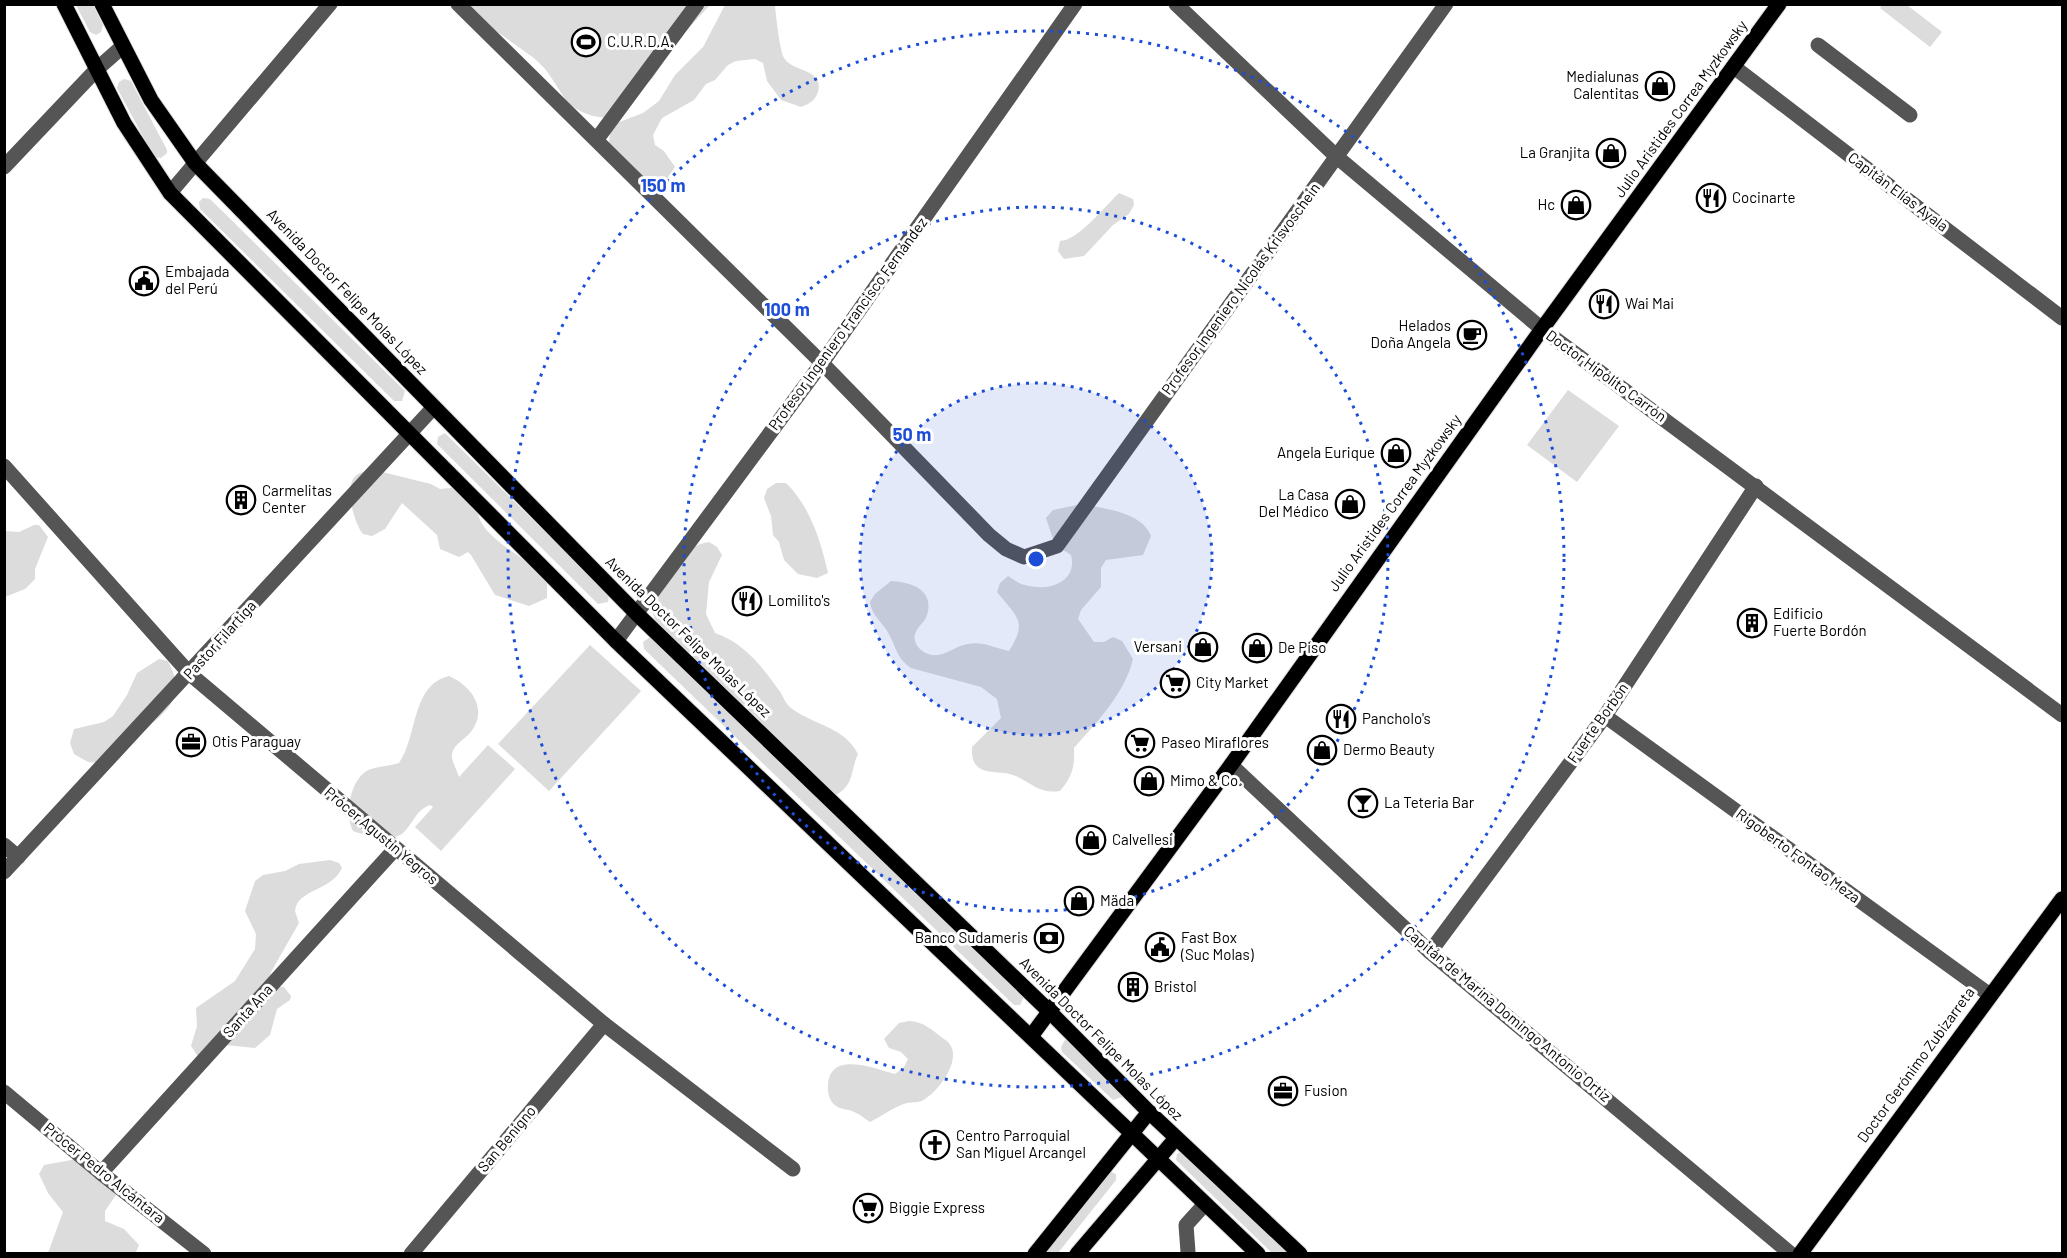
<svg xmlns="http://www.w3.org/2000/svg" width="2067" height="1258" viewBox="0 0 2067 1258" font-family="Barlow,sans-serif">
<style>
.green{fill:#dcdcdc}
.lines{fill:none;stroke-linecap:round;stroke-linejoin:round}
.major-casing{stroke:#dbdbdb;stroke-width:17}
.minor{stroke:#555;stroke-width:15}
.major{stroke:#000;stroke-width:15}
.ring{fill:none;stroke:#1d4ed8;stroke-width:3;stroke-dasharray:3 6}
.labels{text-anchor:middle;stroke-width:6;stroke-linejoin:round;paint-order:stroke}
.poi-label{font-size:15px;fill:#000;stroke:#fff;text-anchor:start}
.street-label{font-size:15px;fill:#000;stroke:#fff}
.centre{fill:#1d4ed8;stroke:#fff;stroke-width:3}
.ring-label{font-size:18px;text-anchor:middle;font-weight:bold;fill:#1d4ed8;stroke:#fff;stroke-width:6;stroke-linejoin:round;paint-order:stroke}
</style>
<rect width="100%" height="100%" fill="#fff"/>
<!-- green -->
<g class="green">
<path d="M 76,5 L 93,5 L 103,25 L 101,32 L 96,35 L 90,32 Z"/>
<path d="M 458,5 L 710,5 L 675,43 L 653,78 L 607,118 C 555,113 565,81 531,56 C 507,38 482,22 458,5 Z"/>
<path d="M 725,5 L 775,5 C 776,17 779,44 783,56 C 789,72 825,68 818,92 C 815,101 809,104 801,107 L 781,100 L 767,81 L 763,63 L 755,59 L 736,61 L 728,65 L 715,80 L 706,84 L 694,100 L 662,118 L 653,135 L 655,145 L 664,151 L 675,167 L 664,183 L 634,179 L 608,152 L 610,133 L 614,124 L 643,113 L 659,101 L 675,75 L 703,47 Z"/>
<path d="M 1882,5 L 1907,5 L 1942,32 L 1930,47 L 1880,8 Z"/>
<path d="M 124,79 L 131,81 L 167,150 L 167,153 L 161,158 L 154,157 L 117,88 L 119,82 Z"/>
<path d="M 1119,193 L 1133,199 L 1134,205 L 1129,214 L 1113,225 L 1084,256 L 1064,259 L 1058,251 L 1060,241 C 1078,241 1106,205 1119,193 Z"/>
<path d="M 203,198 L 210,199 L 405,391 L 402,401 L 394,401 L 200,209 L 199,202 Z"/>
<path d="M 1568,390 L 1619,426 L 1577,482 L 1527,445 Z"/>
<path d="M 445,433 L 609,595 L 608,602 L 598,604 L 437,444 L 438,437 Z"/>
<path d="M 374,470 L 431,484 L 440,489 L 461,487 L 478,508 C 475,536 530,559 547,578 L 547,598 L 529,606 L 495,595 L 471,555 L 468,552 L 459,557 L 440,549 L 437,535 L 402,503 L 385,529 L 372,536 L 363,534 C 354,523 346,492 353,479 C 357,472 366,471 374,470 Z"/>
<path d="M 776,483 L 786,483 C 810,506 821,542 828,573 L 817,578 L 798,574 L 784,560 L 779,542 L 773,535 L 771,516 L 764,498 L 767,489 Z"/>
<path d="M 1082,504 C 1105,509 1142,512 1151,536 L 1143,555 L 1106,560 L 1101,568 L 1101,587 L 1081,610 L 1078,619 L 1094,642 L 1104,642 L 1113,637 L 1122,641 L 1133,659 C 1125,693 1097,722 1074,748 C 1075,767 1072,777 1060,791 C 1040,794 1033,784 1016,776 C 998,768 970,780 972,747 L 1001,718 L 997,699 L 981,687 L 911,668 C 897,658 897,650 890,636 C 884,623 872,617 870,602 L 875,594 L 891,581 C 910,582 935,589 927,615 C 925,622 917,627 915,634 C 913,640 917,647 921,650 C 939,664 952,646 968,644 C 982,641 995,648 1009,651 C 1028,621 1017,617 997,592 L 1000,583 L 1008,576 C 1013,579 1019,584 1025,585 C 1048,592 1078,582 1071,555 L 1055,545 L 1046,518 L 1053,510 Z"/>
<path d="M 34,525 L 39,525 L 48,537 L 35,569 L 35,579 L 25,589 L 5,597 L 5,531 L 19,532 Z"/>
<path d="M 709,542 L 717,547 L 722,555 L 709,582 L 706,614 L 715,633 C 745,643 763,668 781,693 C 784,699 786,704 791,708 C 813,725 845,727 858,754 C 850,771 855,784 836,795 L 828,790 L 656,622 C 654,617 651,609 651,603 C 652,576 682,546 709,542 Z"/>
<path d="M 650,637 L 1024,997 L 1020,1005 L 1014,1005 L 644,649 L 643,642 Z"/>
<path d="M 590,645 L 641,691 L 549,791 L 498,744 Z"/>
<path d="M 159,659 L 168,661 C 175,674 179,688 172,702 C 164,719 116,750 99,763 L 88,762 L 74,754 L 70,743 L 74,729 L 104,722 L 113,716 L 127,695 L 137,673 Z"/>
<path d="M 449,676 C 472,686 489,710 470,733 C 464,740 454,744 452,754 C 451,761 457,770 459,777 L 488,745 L 515,769 L 441,851 L 415,827 L 433,807 L 430,805 C 416,810 414,822 404,832 C 394,843 366,836 353,831 C 344,815 350,776 371,769 C 380,766 390,766 399,763 C 418,736 411,685 449,676 Z"/>
<path d="M 330,860 L 339,863 L 342,868 C 332,891 297,889 295,911 L 299,923 L 271,972 L 270,977 L 274,986 L 284,987 L 291,996 L 290,1000 L 277,1009 L 270,1035 L 255,1048 L 225,1045 L 202,1056 L 197,1055 L 191,1046 L 197,1026 L 196,1008 L 235,981 L 255,949 L 256,934 L 245,911 L 255,881 L 263,875 L 285,871 L 299,864 Z"/>
<path d="M 909,1021 C 923,1021 933,1031 944,1039 C 967,1053 941,1089 925,1099 C 920,1103 913,1102 907,1103 C 895,1106 882,1116 870,1122 C 865,1119 860,1114 854,1112 C 849,1109 842,1110 836,1106 C 830,1102 827,1093 828,1085 C 830,1050 875,1069 895,1074 L 904,1067 L 908,1059 L 901,1052 L 889,1048 L 884,1039 L 899,1023 Z"/>
<path d="M 1065,1040 L 1069,1040 L 1123,1094 L 1122,1097 L 1113,1100 L 1062,1052 L 1061,1047 Z"/>
<path d="M 1182,1151 L 1290,1253 L 1272,1253 L 1176,1160 L 1177,1154 Z"/>
<path d="M 82,1158 C 106,1159 108,1175 116,1195 L 105,1211 L 105,1221 L 124,1229 L 139,1245 L 135,1254 L 48,1253 L 63,1212 L 48,1193 L 39,1174 L 44,1165 Z"/>
<path d="M 1111,1172 L 1116,1174 L 1116,1180 L 1058,1253 L 1044,1254 Z"/>
</g>
<g class="lines">
<!-- major casing -->
<g class="major-casing">
<g id="major">
<path d="M 64,4 L 124,123 L 170,193 L 616,641 L 1258,1254"/>
<path d="M 102,4 L 151,100 L 195,163 L 637,614 L 1050,1012 L 1149,1112 L 1300,1254"/>
<path d="M 1032,1035 L 1231,765 L 1542,329 L 1779,4"/>
<path d="M 1035,1254 L 1149,1112"/>
<path d="M 1077,1254 L 1176,1138"/>
<path d="M 1800,1254 L 2062,899"/>
</g>
</g>
<!-- minor -->
<g class="minor">
<path d="M 458,4 L 822,363 L 989,535 L 1006,549 L 1024,557 L 1057,546 L 1446,4"/>
<path d="M 1176,4 L 1337,157 L 1542,329 L 2062,715"/>
<path d="M 1818,45 L 1910,115"/>
<path d="M 1734,67 L 2062,318"/>
<path d="M 597,139 L 697,4"/>
<path d="M 4,167 L 97,69 L 122,47"/>
<path d="M 170,193 L 330,4"/>
<path d="M 4,466 L 190,674 L 604,1024 L 793,1169"/>
<path d="M 616,641 L 822,363 L 1075,4"/>
<path d="M 1605,716 L 1990,995"/>
<path d="M 1231,765 L 1430,952 L 1791,1254"/>
<path d="M 4,845 L 18,857"/>
<path d="M 4,872 L 434,407"/>
<path d="M 1430,952 L 1605,716 L 1756,486"/>
<path d="M 4,1092 L 101,1173 L 204,1254"/>
<path d="M 101,1173 L 395,849"/>
<path d="M 1188,1252 L 1186,1225 L 1205,1204"/>
<path d="M 411,1254 L 604,1024"/>
</g>
<!-- major -->
<use href="#major" class="major"/>
</g>
<!-- distance rings -->
<circle cx="1036" cy="559" r="176" fill="#1d4ed8" fill-opacity=".12"/>
<g class="ring">
<circle cx="1036" cy="559" r="176"/>
<circle cx="1036" cy="559" r="352"/>
<circle cx="1036" cy="559" r="528"/>
</g>
<!-- icons -->
<defs>
<g id="stadium-ring" transform="scale(1.5)"><circle r="9.5" fill="#fff" stroke="#000" stroke-width="1.5"/><path d="M0-5a6.5 5 0 1 0 0 10a6.5 5 0 1 0 0-10ZM-3.5-1.8h7v3.6h-7Z" fill="#000"/></g>
<g id="shop-ring" transform="scale(1.5)"><circle r="9.5" fill="#fff" stroke="#000" stroke-width="1.5"/><path d="M-5-2.5h2.3a2.7 3.5 0 0 1 5.4 0H5L5.5 6h-11ZM-1.5-2.5h3a1.5 2.3 0 0 0-3 0Z" fill="#000"/></g>
<g id="restaurant-ring" transform="scale(1.5)"><circle r="9.5" fill="#fff" stroke="#000" stroke-width="1.5"/><path d="M-5-6h1v4h1v-4h1v4h1v-4h1v5L-1.5 .5V6h-2V.5L-5-1ZM5-6V6H3V1.5H1.5Q1.5-4 5-6Z" fill="#000"/></g>
<g id="civic-ring" transform="scale(1.5)"><circle r="9.5" fill="#fff" stroke="#000" stroke-width="1.5"/><path d="M-.6-6.5H3V-4.5H.6V-3L4-1V1h2V6H-6V1h2V-1L-.6-3ZM-1.2 2.5V6h2.4V2.5Z" fill="#000"/></g>
<g id="cafe-ring" transform="scale(1.5)"><circle r="9.5" fill="#fff" stroke="#000" stroke-width="1.5"/><path d="M-5.5-4.5H6V0H3Q3 3.5 0 3.5H-2.5Q-5.5 3.5-5.5 0ZM3-3.2v2h1.7v-2ZM-6 4.5H4V6H-6Z" fill="#000"/></g>
<g id="building-ring" transform="scale(1.5)"><circle r="9.5" fill="#fff" stroke="#000" stroke-width="1.5"/><path d="M-4-6H4V6H1V3H-1V6H-4ZM-2.5-4.3h1.7v1.8h-1.7ZM.8-4.3h1.7v1.8H.8ZM-2.5-1h1.7V.8h-1.7ZM.8-1h1.7V.8H.8Z" fill="#000"/></g>
<g id="supermarket-ring" transform="scale(1.5)"><circle r="9.5" fill="#fff" stroke="#000" stroke-width="1.5"/><path d="M-6-5.5h2.5l.6 2H6L4.5 2H-2.5L-4.4-4H-6ZM-1.5 3.2a1.3 1.3 0 1 0 .1 0ZM3 3.2a1.3 1.3 0 1 0 .1 0Z" fill="#000"/></g>
<g id="office-ring" transform="scale(1.5)"><circle r="9.5" fill="#fff" stroke="#000" stroke-width="1.5"/><path d="M-6-3h4V-5.5h4V-3h4V5H-6ZM-1-4.5V-3h2v-1.5ZM-6 0V1H6V0Z" fill="#000"/></g>
<g id="bar-ring" transform="scale(1.5)"><circle r="9.5" fill="#fff" stroke="#000" stroke-width="1.5"/><path d="M-6-5H6L.8 .8V4.5H3.5V6h-7V4.5H-.8V.8Z" fill="#000"/></g>
<g id="bank-ring" transform="scale(1.5)"><circle r="9.5" fill="#fff" stroke="#000" stroke-width="1.5"/><path d="M-6-4H6V4H-6ZM0-2.3a2.3 2.3 0 1 0 0 4.6a2.3 2.3 0 1 0 0-4.6Z" fill="#000"/></g>
<g id="church-ring" transform="scale(1.5)"><circle r="9.5" fill="#fff" stroke="#000" stroke-width="1.5"/><path d="M-1.2-6h2.4v3.5h3.3v2.4h-3.3V6h-2.4V-.1h-3.3v-2.4h3.3Z" fill="#000"/></g>
</defs>
<g fill-rule="evenodd">
<use href="#stadium-ring" x="586" y="42"/>
<use href="#shop-ring" x="1660" y="86"/>
<use href="#shop-ring" x="1611" y="153"/>
<use href="#restaurant-ring" x="1711" y="198"/>
<use href="#shop-ring" x="1576" y="205"/>
<use href="#civic-ring" x="144" y="281"/>
<use href="#restaurant-ring" x="1604" y="304"/>
<use href="#cafe-ring" x="1472" y="335"/>
<use href="#shop-ring" x="1396" y="453"/>
<use href="#building-ring" x="241" y="500"/>
<use href="#shop-ring" x="1350" y="504"/>
<use href="#restaurant-ring" x="747" y="601"/>
<use href="#building-ring" x="1752" y="623"/>
<use href="#shop-ring" x="1203" y="647"/>
<use href="#shop-ring" x="1257" y="648"/>
<use href="#supermarket-ring" x="1175" y="683"/>
<use href="#restaurant-ring" x="1341" y="719"/>
<use href="#office-ring" x="191" y="742"/>
<use href="#supermarket-ring" x="1140" y="743"/>
<use href="#shop-ring" x="1322" y="750"/>
<use href="#shop-ring" x="1149" y="781"/>
<use href="#bar-ring" x="1363" y="803"/>
<use href="#shop-ring" x="1091" y="840"/>
<use href="#shop-ring" x="1079" y="901"/>
<use href="#bank-ring" x="1049" y="938"/>
<use href="#civic-ring" x="1160" y="947"/>
<use href="#building-ring" x="1133" y="987"/>
<use href="#office-ring" x="1283" y="1091"/>
<use href="#church-ring" x="935" y="1145"/>
<use href="#supermarket-ring" x="868" y="1208"/>
</g>
<g class="labels">
<!-- poi labels -->
<g class="poi-label">
<text x="607" y="47">C.U.R.D.A.</text>
<text x="1639" y="82" text-anchor="end">Medialunas<tspan x="1639" dy="17">Calentitas</tspan></text>
<text x="1590" y="158" text-anchor="end">La Granjita</text>
<text x="1732" y="203">Cocinarte</text>
<text x="1555" y="210" text-anchor="end">Hc</text>
<text x="165" y="277">Embajada<tspan x="165" dy="17">del Perú</tspan></text>
<text x="1625" y="309">Wai Mai</text>
<text x="1451" y="331" text-anchor="end">Helados<tspan x="1451" dy="17">Doña Angela</tspan></text>
<text x="1375" y="458" text-anchor="end">Angela Eurique</text>
<text x="262" y="496">Carmelitas<tspan x="262" dy="17">Center</tspan></text>
<text x="1329" y="500" text-anchor="end">La Casa<tspan x="1329" dy="17">Del Médico</tspan></text>
<text x="768" y="606">Lomilito's</text>
<text x="1773" y="619">Edificio<tspan x="1773" dy="17">Fuerte Bordón</tspan></text>
<text x="1182" y="652" text-anchor="end">Versani</text>
<text x="1278" y="653">De Piso</text>
<text x="1196" y="688">City Market</text>
<text x="1362" y="724">Pancholo's</text>
<text x="212" y="747">Otis Paraguay</text>
<text x="1161" y="748">Paseo Miraflores</text>
<text x="1343" y="755">Dermo Beauty</text>
<text x="1170" y="786">Mimo &amp; Co.</text>
<text x="1384" y="808">La Teteria Bar</text>
<text x="1112" y="845">Calvellesi</text>
<text x="1100" y="906">Mäda</text>
<text x="1028" y="943" text-anchor="end">Banco Sudameris</text>
<text x="1181" y="943">Fast Box<tspan x="1181" dy="17">(Suc Molas)</tspan></text>
<text x="1154" y="992">Bristol</text>
<text x="1304" y="1096">Fusion</text>
<text x="956" y="1141">Centro Parroquial<tspan x="956" dy="17">San Miguel Arcangel</tspan></text>
<text x="889" y="1213">Biggie Express</text>
</g>
<!-- street labels -->
<g class="street-label">
<text transform="translate(1681 109) rotate(-54)" y="5">Julio Aristides Correa Myzkowsky</text>
<text transform="translate(1898 192) rotate(37)" y="5">Capitán Elías Ayala</text>
<text transform="translate(1241 289) rotate(-54)" y="5">Profesor Ingeniero Nicolás Krisvoschein</text>
<text transform="translate(347 292) rotate(46)" y="5">Avenida Doctor Felipe Molas López</text>
<text transform="translate(848 324) rotate(-54)" y="5">Profesor Ingeniero Francisco Fernández</text>
<text transform="translate(1606 376) rotate(36)" y="5">Doctor Hipólito Carrón</text>
<text transform="translate(1395 503) rotate(-54)" y="5">Julio Aristides Correa Myzkowsky</text>
<text transform="translate(688 637) rotate(44)" y="5">Avenida Doctor Felipe Molas López</text>
<text transform="translate(220 640) rotate(-48)" y="5">Pastor Filartiga</text>
<text transform="translate(1598 723) rotate(-55)" y="5">Fuerte Borbón</text>
<text transform="translate(381 836) rotate(40)" y="5">Prócer Agustín Yegros</text>
<text transform="translate(1798 856) rotate(36)" y="5">Rigoberto Fontao Meza</text>
<text transform="translate(248 1011) rotate(-48)" y="5">Santa Ana</text>
<text transform="translate(1507 1014) rotate(40)" y="5">Capitán de Marina Domingo Antonio Ortiz</text>
<text transform="translate(1101 1039) rotate(45)" y="5">Avenida Doctor Felipe Molas López</text>
<text transform="translate(1916 1065) rotate(-54)" y="5">Doctor Gerónimo Zubizarreta</text>
<text transform="translate(507 1139) rotate(-50)" y="5">San Benigno</text>
<text transform="translate(104 1173) rotate(39)" y="5">Prócer Pedro Alcántara</text>
</g>
</g>
<circle cx="1036" cy="559" r="9" class="centre"/>
<g class="ring-label">
<text x="663" y="192">150 m</text>
<text x="787" y="316">100 m</text>
<text x="912" y="441">50 m</text>
</g>
<!-- border -->
<rect width="2067" height="1258" fill="none" stroke="#000000" stroke-width="12"/>
</svg>
